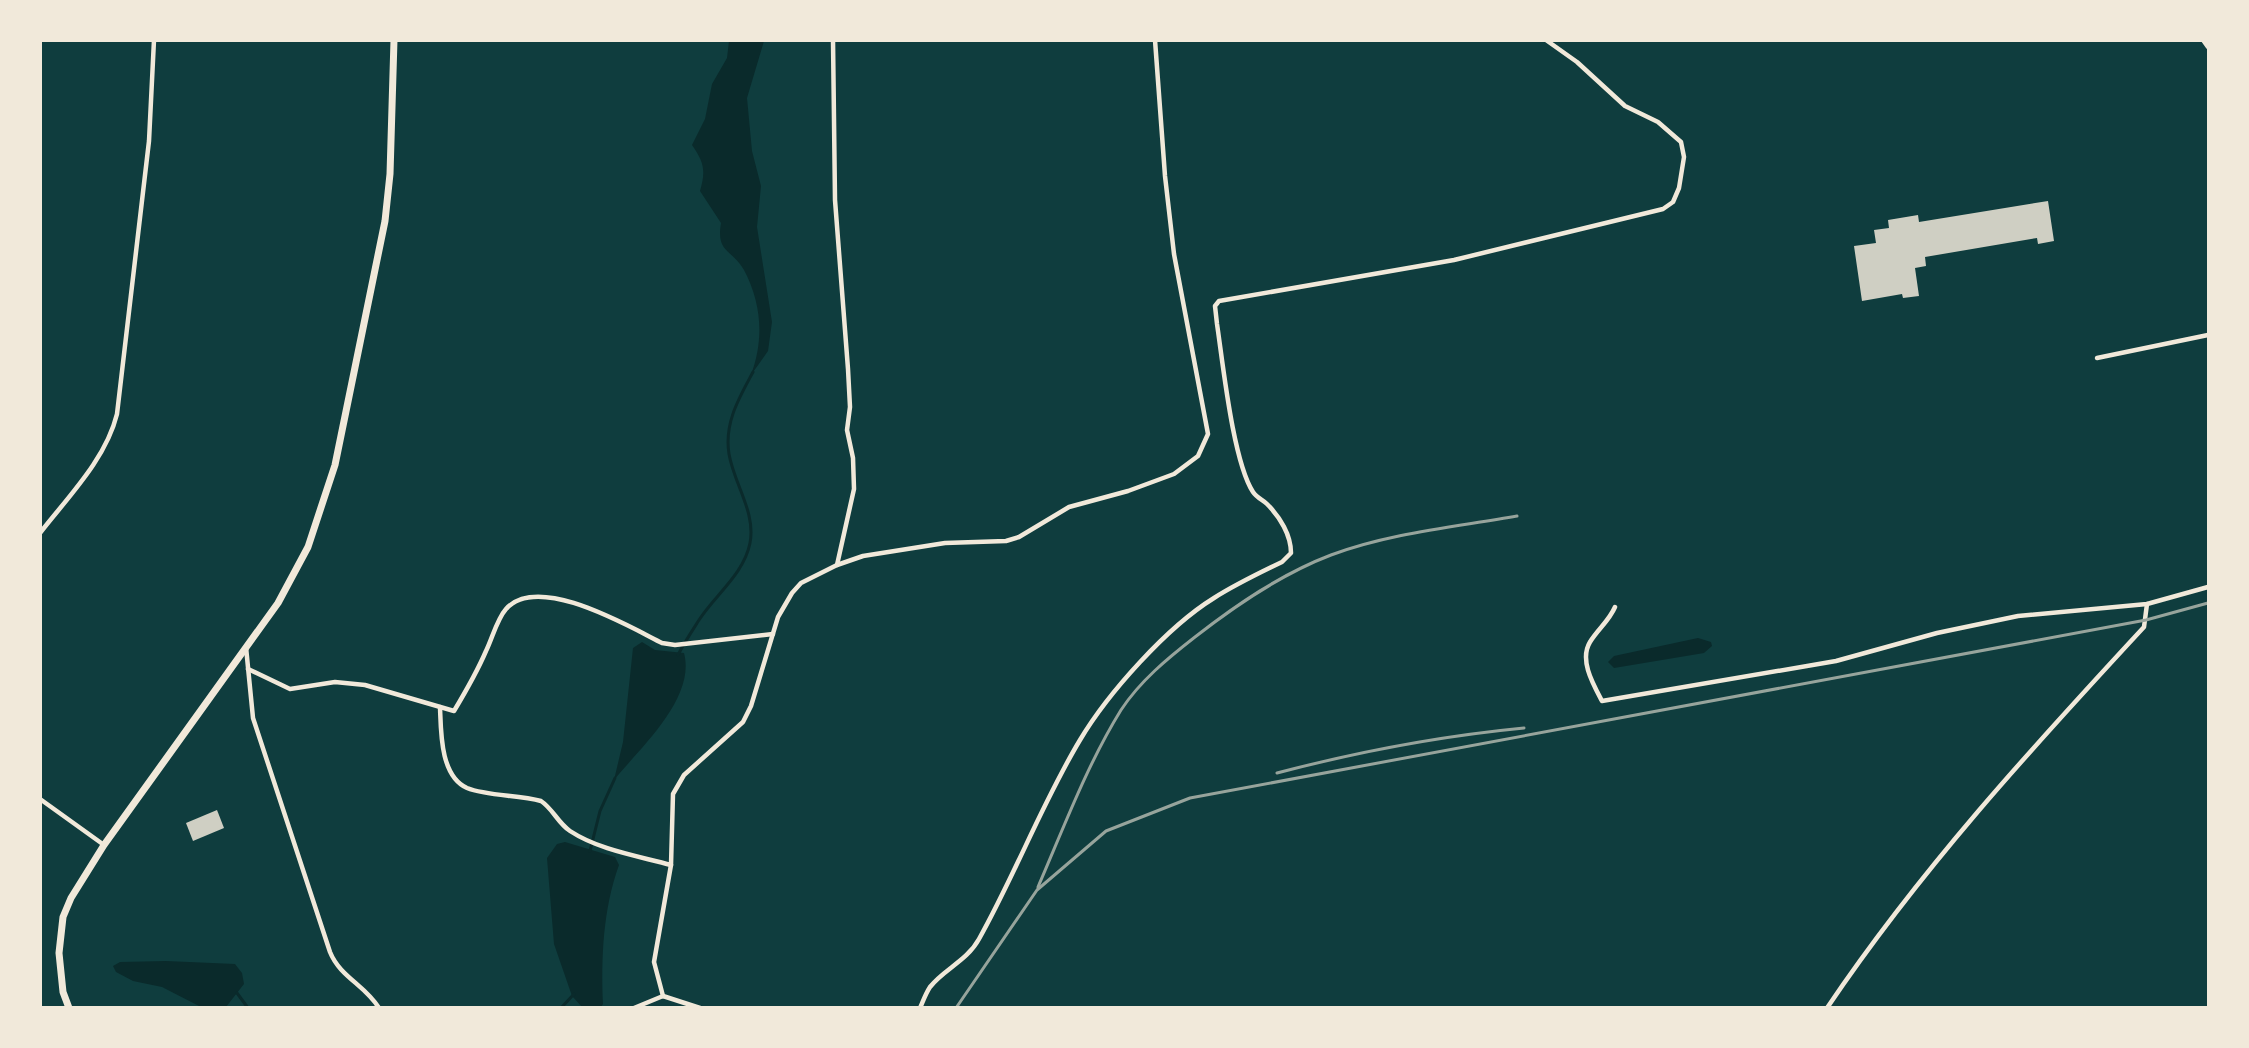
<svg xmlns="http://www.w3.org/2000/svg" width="2249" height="1048" viewBox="0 0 2249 1048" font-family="'Fira Sans Condensed',sans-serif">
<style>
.water{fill:#0a2a2b}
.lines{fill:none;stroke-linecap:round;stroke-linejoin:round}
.stream{stroke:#0a2a2b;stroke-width:3}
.building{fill:#cfcfc3}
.minor{stroke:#f1e9da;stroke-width:4.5}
.secondary{stroke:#f1e9da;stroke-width:7}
.rail{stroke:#97a49c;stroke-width:3}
</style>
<rect width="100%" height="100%" fill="#0f3d3e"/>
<!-- water -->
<g class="water">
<path d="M 729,41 L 764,41 L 747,98 L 752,151 L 761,186 L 757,227 L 772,322 L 768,351 L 751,375 C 764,340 762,304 744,270 C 731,248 716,253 721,223 L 700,191 C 706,171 704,162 692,145 L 705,119 L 712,84 L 727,58 Z"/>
<path d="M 1698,638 L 1711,642 L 1712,646 L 1704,653 L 1614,668 L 1608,662 L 1614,656 Z"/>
<path d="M 642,642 L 655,650 L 684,653 C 696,698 641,747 614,780 L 623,742 L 633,648 Z"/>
<path d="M 565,842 L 615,857 L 619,865 C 603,909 601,958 603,1004 L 601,1007 L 582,1007 L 572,996 L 554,944 L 547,858 L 557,844 Z"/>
<path d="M 166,961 L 235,964 L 242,973 L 244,984 L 226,1007 L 201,1007 L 162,987 L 133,981 L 116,972 L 113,966 L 120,962 Z"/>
</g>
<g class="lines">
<!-- stream -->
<g class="stream">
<path d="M 678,655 C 684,643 692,631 699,620 C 715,595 744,574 750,543 C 756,512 734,484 729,454 C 724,423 739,398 753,372"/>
<path d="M 590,851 L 600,811 L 615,778"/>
<path d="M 237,993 L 248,1008"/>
<path d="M 561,1008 L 574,994"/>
</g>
</g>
<!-- building -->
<g class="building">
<path d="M 2048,201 L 2054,241 L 2038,244 L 2037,238 L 1925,257 L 1926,266 L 1915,268 L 1919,296 L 1903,298 L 1902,294 L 1862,301 L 1854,246 L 1876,243 L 1874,230 L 1889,228 L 1888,220 L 1918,215 L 1919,222 Z"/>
<path d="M 217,810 L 224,828 L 193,841 L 186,823 Z"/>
</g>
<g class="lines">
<!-- minor -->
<g class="minor">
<path d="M 2203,40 L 2208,47"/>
<path d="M 2097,358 L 2208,335"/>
<path d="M 40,533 C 68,497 106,459 117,414 L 149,141 L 154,40"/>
<path d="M 837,565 L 863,556 L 945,543 L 1006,541 L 1019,537 L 1069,507 L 1128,491 L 1174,474 L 1198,456 L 1208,434 L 1174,254 L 1165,176 L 1155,40"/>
<path d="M 1615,607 C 1609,621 1598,629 1590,642 C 1579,660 1593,684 1602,701 L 1836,661 L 1937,633 L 2018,616 L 2147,604 L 2208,587"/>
<path d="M 246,647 L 253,718 L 330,952 C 340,977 365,985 379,1008"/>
<path d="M 248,669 L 290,689 L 335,682 L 365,685 L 454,711 C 466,691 477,672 486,651 C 492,639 497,619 506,609 C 538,573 628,626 662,643 L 675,645 L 773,634"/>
<path d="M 440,707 C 441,731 440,776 467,788 C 487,796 518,795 541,801 C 553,809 558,823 570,831 C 599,850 638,856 671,865"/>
<path d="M 40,799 L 104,845"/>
<path d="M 663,996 L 654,962 L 671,865 L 673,794 L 684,775 L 743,722 L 751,706 L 778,617 L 792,593 L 801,583 L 837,565 L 854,489 L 853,458 L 847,430 L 850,407 L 848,369 L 835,200 L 833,40"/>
<path d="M 663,996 L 700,1008"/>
<path d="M 634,1008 L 663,996"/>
<path d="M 920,1008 C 923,1001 926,993 930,987 C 944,969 967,961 979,939 C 1015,875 1042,803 1080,740 C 1108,693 1167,627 1214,598 C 1236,584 1259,573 1282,562 L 1291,553 C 1291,535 1280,517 1267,504 C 1263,500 1257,498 1253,492 C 1233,461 1223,364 1217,324 L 1215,306 L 1219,301 L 1454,260 L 1663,209 L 1673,202 L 1679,188 L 1684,157 L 1681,142 L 1658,122 L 1625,106 L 1577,62 L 1546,40"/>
<path d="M 1827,1008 C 1920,870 2031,749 2144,627 L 2147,604"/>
</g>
<!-- secondary -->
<path class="secondary" d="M 69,1008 L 63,992 L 59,953 L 63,917 L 71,898 L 104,845 L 278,603 L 308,547 L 335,465 L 385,221 L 390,174 L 394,40"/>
<!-- rail -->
<g class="rail">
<path d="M 1277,773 C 1357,752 1441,736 1524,728"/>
<path d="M 1038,887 C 1064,827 1087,765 1121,710 C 1140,681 1168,658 1195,637 C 1236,605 1281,574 1331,555 C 1390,533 1455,527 1517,516"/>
<path d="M 956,1008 L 1037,890 L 1106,831 L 1190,798 L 2146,620 L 2208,603"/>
</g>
</g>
<!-- border -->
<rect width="2249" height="1048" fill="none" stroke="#f1e9da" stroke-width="84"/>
</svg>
